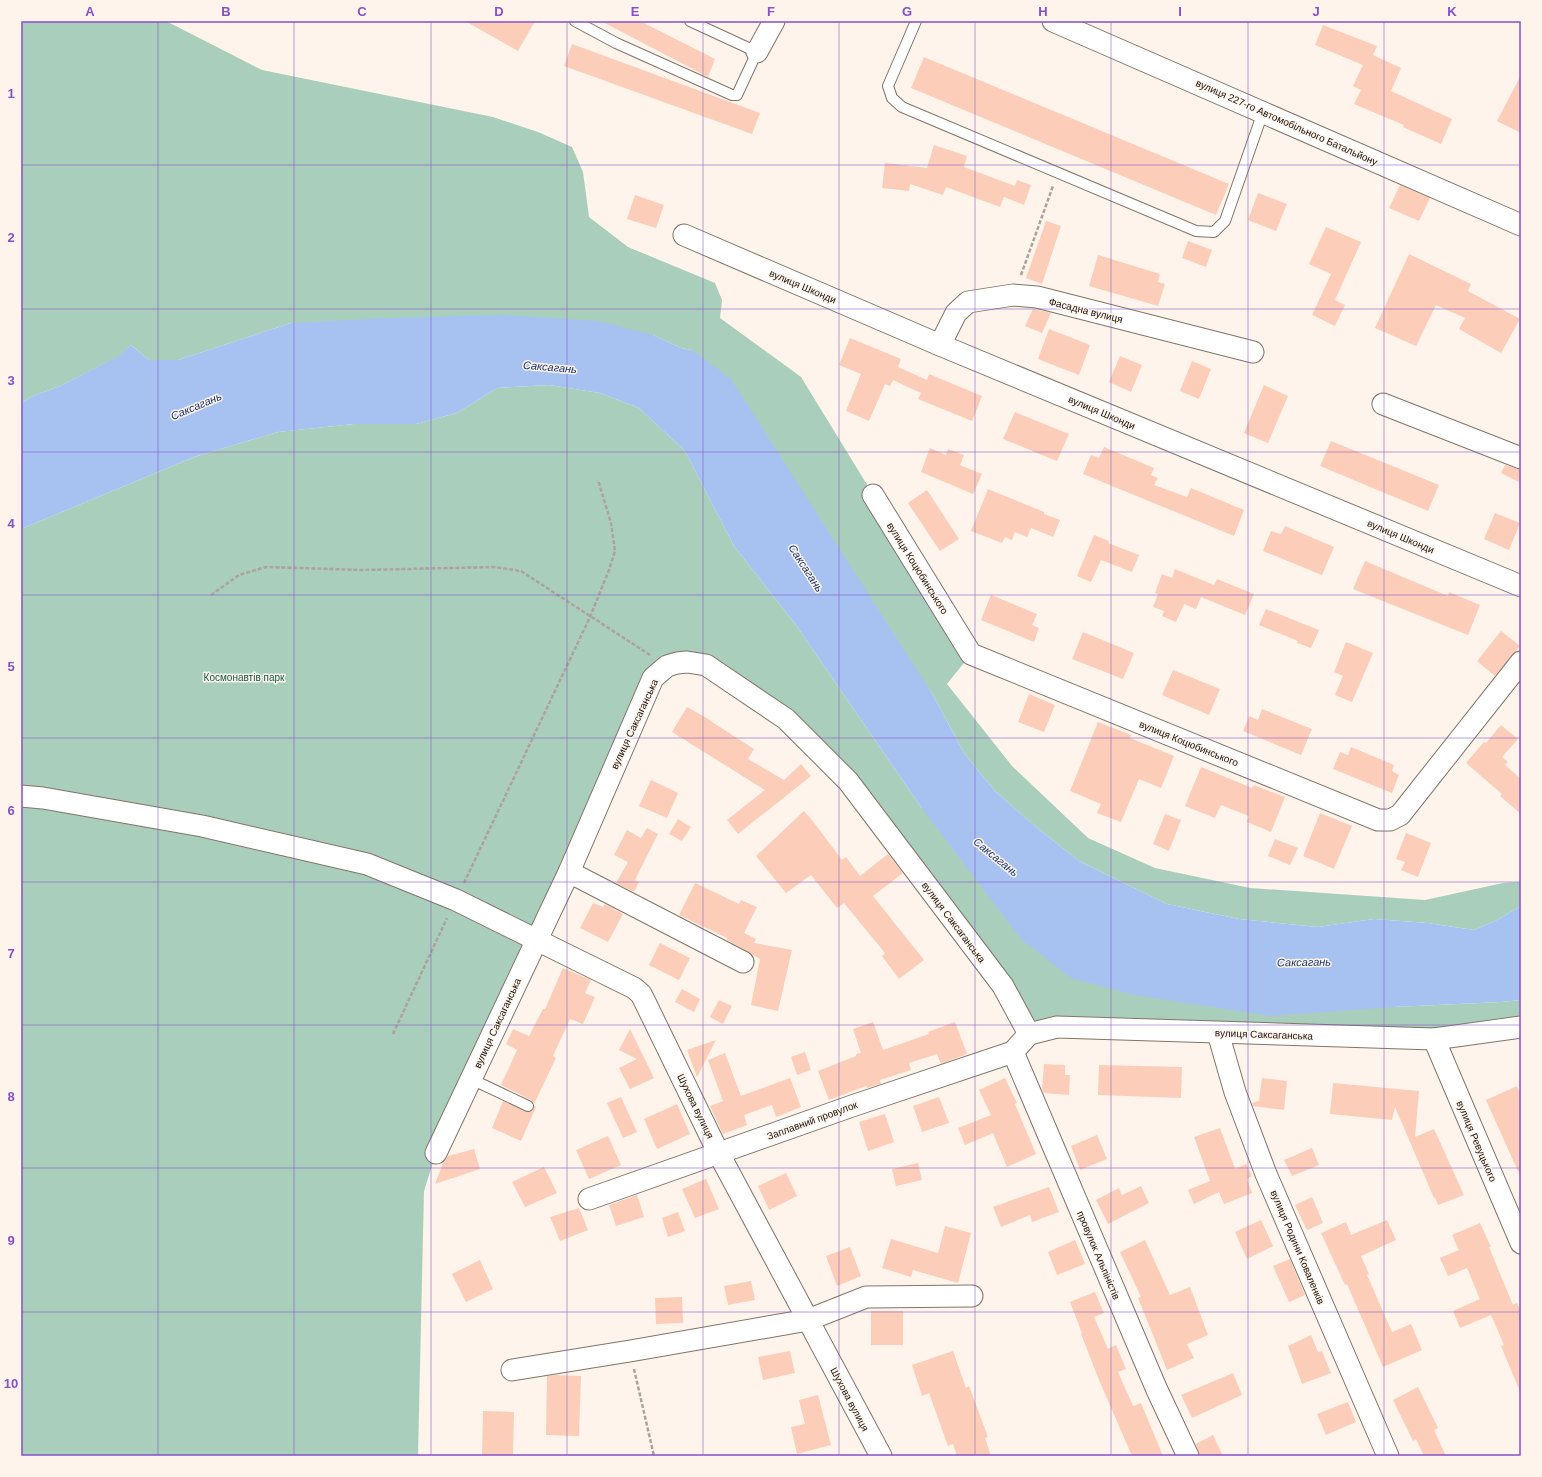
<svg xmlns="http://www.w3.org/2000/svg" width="1542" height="1477" viewBox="0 0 1542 1477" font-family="Arial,sans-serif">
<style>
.green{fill:#aacebc}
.water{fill:#a7c2f1}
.building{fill:#fcceba}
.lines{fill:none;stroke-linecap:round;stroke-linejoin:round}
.lane-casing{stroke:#827468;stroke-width:12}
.street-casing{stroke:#827468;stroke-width:23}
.path{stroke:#aca39c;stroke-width:2.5;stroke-dasharray:4 2;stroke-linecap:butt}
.lane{stroke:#fff;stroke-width:10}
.street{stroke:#fff;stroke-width:21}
.grid{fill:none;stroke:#8550c8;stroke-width:1;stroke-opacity:0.55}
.labels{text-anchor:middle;stroke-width:3;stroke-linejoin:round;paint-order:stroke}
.street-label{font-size:10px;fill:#1a1410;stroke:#fef4eb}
.park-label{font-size:10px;fill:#115a3e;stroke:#fef4eb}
.water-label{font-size:11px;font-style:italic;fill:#17346c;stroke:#fef4eb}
.neatline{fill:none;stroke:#8550c8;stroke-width:1.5}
.grid-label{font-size:13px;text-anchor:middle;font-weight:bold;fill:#8550c8}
</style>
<rect width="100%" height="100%" fill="#fef4eb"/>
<!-- green -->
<g class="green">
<path d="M 21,21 L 166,21 L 262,70 L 493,117 L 538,132 L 572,147 L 583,172 L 589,217 L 628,247 L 715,283 L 722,300 L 720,318 L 801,377 L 971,654 L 947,684 L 1012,766 L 1088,838 L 1155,868 L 1250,888 L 1425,900 L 1503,883 L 1521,882 L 1521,906 L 1497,920 L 1474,930 L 1428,923 L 1374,919 L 1318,927 L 1239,919 L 1167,904 L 1079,861 L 1035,826 L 995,791 L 964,753 L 933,695 L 692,350 L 681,348 L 653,335 L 291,323 L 178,360 L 149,360 L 131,345 L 120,356 L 60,386 L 33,396 L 21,403 Z"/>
<path d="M 549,385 L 600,393 L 639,408 L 685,451 L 734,546 L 796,625 L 921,807 L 1394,1007 L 1501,1002 L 1521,1000 L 1521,1027 L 1029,1034 L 848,781 L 706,665 L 667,666 L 436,1153 L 424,1191 L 418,1456 L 21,1456 L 21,529 L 194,457 L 278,432 L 354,424 L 416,424 L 457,413 L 497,388 Z"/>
</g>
<!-- water -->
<path class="water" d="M 503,315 L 598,321 L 653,335 L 681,348 L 692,350 L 731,379 L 933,695 L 964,753 L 995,791 L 1035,826 L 1079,861 L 1167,904 L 1239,919 L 1318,927 L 1374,919 L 1428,923 L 1474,930 L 1497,920 L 1521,906 L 1521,1000 L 1501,1002 L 1394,1007 L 1271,1016 L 1134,995 L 1071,978 L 1021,939 L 921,807 L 796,625 L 734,546 L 685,451 L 639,408 L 600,393 L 549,385 L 497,388 L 457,413 L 416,424 L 354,424 L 278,432 L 194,457 L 21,529 L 21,403 L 33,396 L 60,386 L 119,356 L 131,345 L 149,360 L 178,360 L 291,323 L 389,318 Z"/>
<!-- building -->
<g class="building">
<path d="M 465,21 L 535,21 L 518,51 Z"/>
<path d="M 601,21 L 640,21 L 715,59 L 708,77 Z"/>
<path d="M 1323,25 L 1377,46 L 1373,55 L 1401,68 L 1391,91 L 1452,119 L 1441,144 L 1403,127 L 1404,125 L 1354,104 L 1361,90 L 1353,86 L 1363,65 L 1315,45 Z"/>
<path d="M 572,44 L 760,113 L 752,134 L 564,66 Z"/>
<path d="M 924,57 L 1229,184 L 1216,215 L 911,88 Z"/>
<path d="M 1521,75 L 1521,133 L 1497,121 Z"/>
<path d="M 934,145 L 967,156 L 964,167 L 1015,186 L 1017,180 L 1031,185 L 1024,205 L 1004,197 L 1000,207 L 946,187 L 943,195 L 910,184 L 909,191 L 882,188 L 885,163 L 927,168 Z"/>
<path d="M 1400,185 L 1430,198 L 1419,221 L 1389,208 Z"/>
<path d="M 1258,193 L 1287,204 L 1276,231 L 1248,220 Z"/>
<path d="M 635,195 L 664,205 L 656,228 L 627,219 Z"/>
<path d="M 1046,221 L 1061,226 L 1042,284 L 1026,278 Z"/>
<path d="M 1326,227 L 1361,242 L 1335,300 L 1345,305 L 1335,326 L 1312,315 L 1331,274 L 1309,264 Z"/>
<path d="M 1188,241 L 1212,250 L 1206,267 L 1182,258 Z"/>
<path d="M 1409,254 L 1471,284 L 1468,291 L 1520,319 L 1501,353 L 1459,329 L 1465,318 L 1436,305 L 1416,346 L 1375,328 Z"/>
<path d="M 1098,255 L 1160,274 L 1158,282 L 1165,284 L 1158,306 L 1089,286 Z"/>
<path d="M 1033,309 L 1051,313 L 1042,333 L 1025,326 Z"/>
<path d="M 1049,329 L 1090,345 L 1079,375 L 1038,359 Z"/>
<path d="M 850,338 L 901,359 L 898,367 L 927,380 L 929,374 L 982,396 L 972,421 L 918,399 L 921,393 L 893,380 L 890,386 L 885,384 L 869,421 L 846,411 L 861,374 L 839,365 Z"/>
<path d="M 1120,356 L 1142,365 L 1131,392 L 1109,382 Z"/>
<path d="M 1192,361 L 1211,369 L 1199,399 L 1180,391 Z"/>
<path d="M 1264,385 L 1288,396 L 1268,443 L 1244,433 Z"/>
<path d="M 1015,412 L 1069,434 L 1057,461 L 1003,439 Z"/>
<path d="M 1331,441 L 1439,485 L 1428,511 L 1320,466 Z"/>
<path d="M 1104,447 L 1154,468 L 1151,475 L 1158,478 L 1154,485 L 1187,497 L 1191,488 L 1244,510 L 1234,536 L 1083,474 L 1091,455 L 1099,458 Z"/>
<path d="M 930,448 L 946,455 L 948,449 L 964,455 L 960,465 L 982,474 L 973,494 L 921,472 Z"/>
<path d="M 1505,465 L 1521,470 L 1521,483 L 1501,473 Z"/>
<path d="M 988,489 L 1044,512 L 1044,514 L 1060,520 L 1053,537 L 1031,528 L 1027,537 L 1015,532 L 1012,540 L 1005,537 L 1002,543 L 971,531 Z"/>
<path d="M 927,490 L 959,539 L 940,551 L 908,503 Z"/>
<path d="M 1495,513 L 1520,523 L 1509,550 L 1484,539 Z"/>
<path d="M 1285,526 L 1334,547 L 1322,575 L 1263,551 L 1271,531 L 1281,534 Z"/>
<path d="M 1094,535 L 1109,541 L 1108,543 L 1139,555 L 1132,572 L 1101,560 L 1091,582 L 1077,576 Z"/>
<path d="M 1365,561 L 1448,596 L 1449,592 L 1480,605 L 1468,635 L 1353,589 Z"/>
<path d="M 1175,569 L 1214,585 L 1217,579 L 1254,594 L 1245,615 L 1201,597 L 1196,609 L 1184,604 L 1176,622 L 1162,616 L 1164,611 L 1153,607 L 1158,594 L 1155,593 L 1162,574 L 1172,578 Z"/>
<path d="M 991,595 L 1037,614 L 1032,625 L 1039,628 L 1034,642 L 981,620 Z"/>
<path d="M 1266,609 L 1319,630 L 1311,648 L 1297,643 L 1298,641 L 1259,625 Z"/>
<path d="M 1501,631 L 1520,646 L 1495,676 L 1477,661 Z"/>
<path d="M 1083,632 L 1134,653 L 1123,679 L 1072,659 Z"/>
<path d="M 1346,642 L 1373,653 L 1352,702 L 1335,695 L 1343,676 L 1334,672 Z"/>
<path d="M 1173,670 L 1220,689 L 1209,715 L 1162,695 Z"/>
<path d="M 1029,694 L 1055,705 L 1044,732 L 1018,722 Z"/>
<path d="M 687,707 L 712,721 L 712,722 L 754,749 L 748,759 L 784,780 L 801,764 L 811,776 L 738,834 L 727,820 L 765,790 L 672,732 Z"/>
<path d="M 1262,709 L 1312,729 L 1301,755 L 1243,731 L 1249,716 L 1258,720 Z"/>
<path d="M 1098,722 L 1131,735 L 1130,738 L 1174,756 L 1161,788 L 1139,779 L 1121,822 L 1097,813 L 1101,804 L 1070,791 Z"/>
<path d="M 1501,725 L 1518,739 L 1502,757 L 1508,762 L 1505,765 L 1521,779 L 1521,814 L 1500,796 L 1502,794 L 1466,763 L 1484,742 L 1486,743 Z"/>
<path d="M 1351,747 L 1394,765 L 1392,771 L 1399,775 L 1392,793 L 1333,769 L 1340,752 L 1348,755 Z"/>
<path d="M 1201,767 L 1252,788 L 1254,785 L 1285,797 L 1271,832 L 1247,822 L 1249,816 L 1221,805 L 1215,818 L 1185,806 Z"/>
<path d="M 651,780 L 678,793 L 667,818 L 639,806 Z"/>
<path d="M 804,811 L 812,820 L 842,860 L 846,857 L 860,876 L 888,854 L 903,873 L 873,896 L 924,960 L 899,979 L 882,956 L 885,953 L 844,903 L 837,908 L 811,875 L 786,893 L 756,856 Z"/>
<path d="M 1320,813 L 1352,826 L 1334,869 L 1303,856 Z"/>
<path d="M 1165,814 L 1181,820 L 1169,851 L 1153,844 Z"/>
<path d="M 678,819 L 691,827 L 682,841 L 669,834 Z"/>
<path d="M 647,828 L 658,834 L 635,880 L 639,882 L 634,892 L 616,883 L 628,862 L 614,855 L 627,830 L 641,838 Z"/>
<path d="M 1406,833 L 1431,843 L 1418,877 L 1401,870 L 1405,862 L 1396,859 Z"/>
<path d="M 1275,839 L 1298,848 L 1290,865 L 1268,856 Z"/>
<path d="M 695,883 L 739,904 L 741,900 L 757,907 L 744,933 L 756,939 L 754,943 L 792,950 L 778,1011 L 751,1005 L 760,959 L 727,940 L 727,938 L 679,915 Z"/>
<path d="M 593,903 L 603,907 L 605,904 L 623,914 L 608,942 L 580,928 Z"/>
<path d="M 660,943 L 690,958 L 679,980 L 649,965 Z"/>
<path d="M 563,968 L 591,980 L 585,993 L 595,997 L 583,1024 L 570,1019 L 553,1056 L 556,1058 L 534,1104 L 531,1100 L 501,1085 L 517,1050 L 506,1044 L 513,1029 L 529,1036 L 543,1009 L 545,1009 Z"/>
<path d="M 682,989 L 700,999 L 694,1012 L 675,1002 Z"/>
<path d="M 719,1000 L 732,1006 L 723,1024 L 710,1017 Z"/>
<path d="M 873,1022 L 883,1050 L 929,1034 L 928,1032 L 955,1022 L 967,1054 L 941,1064 L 937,1054 L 909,1063 L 911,1070 L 880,1080 L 881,1084 L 867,1088 L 866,1086 L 829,1100 L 818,1071 L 856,1056 L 856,1054 L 861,1053 L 853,1029 Z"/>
<path d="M 630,1029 L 654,1078 L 630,1089 L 619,1068 L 637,1059 L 619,1050 Z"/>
<path d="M 716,1040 L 697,1077 L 687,1050 Z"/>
<path d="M 805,1052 L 811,1070 L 797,1075 L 791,1057 Z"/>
<path d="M 725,1053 L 741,1096 L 790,1078 L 801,1107 L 776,1117 L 772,1105 L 744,1115 L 747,1125 L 723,1134 L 710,1106 L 723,1101 L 708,1060 Z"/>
<path d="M 1044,1064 L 1065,1065 L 1065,1075 L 1070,1075 L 1069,1095 L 1044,1093 L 1042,1090 Z"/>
<path d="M 1099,1065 L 1182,1067 L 1181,1098 L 1098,1095 Z"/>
<path d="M 1005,1078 L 1017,1103 L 1015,1104 L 1036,1154 L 1007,1167 L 993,1133 L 965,1145 L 958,1128 L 991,1115 L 979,1090 Z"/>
<path d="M 1262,1078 L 1287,1081 L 1284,1110 L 1253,1106 L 1252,1103 L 1261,1100 L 1259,1100 Z"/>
<path d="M 1333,1083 L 1419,1091 L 1415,1137 L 1434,1129 L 1464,1195 L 1438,1205 L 1435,1197 L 1434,1198 L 1395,1107 L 1392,1120 L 1330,1114 Z"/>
<path d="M 1517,1086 L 1521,1095 L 1521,1178 L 1486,1100 Z"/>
<path d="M 621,1097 L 637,1132 L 623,1138 L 607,1103 Z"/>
<path d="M 939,1097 L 949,1123 L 922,1132 L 913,1106 Z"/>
<path d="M 503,1101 L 528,1112 L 532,1111 L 534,1106 L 536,1107 L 521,1141 L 492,1128 Z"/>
<path d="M 677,1104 L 690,1134 L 657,1149 L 644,1119 Z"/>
<path d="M 885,1114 L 894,1142 L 868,1151 L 859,1122 Z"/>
<path d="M 1220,1128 L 1235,1169 L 1246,1164 L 1252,1176 L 1247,1179 L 1252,1193 L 1224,1204 L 1219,1192 L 1194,1204 L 1188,1190 L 1210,1181 L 1194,1137 Z"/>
<path d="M 1097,1135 L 1107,1159 L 1080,1170 L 1071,1146 Z"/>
<path d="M 608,1136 L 621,1165 L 589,1179 L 576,1150 Z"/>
<path d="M 1312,1148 L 1319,1165 L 1292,1176 L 1284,1160 Z"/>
<path d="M 474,1149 L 480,1169 L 435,1184 L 443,1163 L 448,1156 Z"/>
<path d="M 918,1163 L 922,1180 L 896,1186 L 892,1169 Z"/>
<path d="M 544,1167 L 557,1193 L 525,1207 L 512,1182 Z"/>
<path d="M 786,1173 L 797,1196 L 769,1210 L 758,1186 Z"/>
<path d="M 706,1179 L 719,1209 L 695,1218 L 682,1189 Z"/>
<path d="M 1141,1186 L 1149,1203 L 1108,1224 L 1096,1200 L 1119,1188 L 1122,1195 Z"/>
<path d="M 1049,1187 L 1059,1212 L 1032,1222 L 1030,1215 L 1001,1227 L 993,1207 Z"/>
<path d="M 637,1195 L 644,1217 L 616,1226 L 609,1205 Z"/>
<path d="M 1312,1197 L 1323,1223 L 1307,1230 L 1295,1205 Z"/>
<path d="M 579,1208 L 588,1230 L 560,1241 L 550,1217 Z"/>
<path d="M 678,1212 L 685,1231 L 668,1237 L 662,1218 Z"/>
<path d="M 1261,1220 L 1273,1246 L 1247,1259 L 1235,1232 Z"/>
<path d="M 1387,1220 L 1396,1240 L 1361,1256 L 1369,1274 L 1367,1275 L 1392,1332 L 1411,1324 L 1422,1350 L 1383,1367 L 1347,1284 L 1345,1285 L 1321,1233 L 1346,1222 L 1351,1235 Z"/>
<path d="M 1480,1223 L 1491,1247 L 1489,1247 L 1513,1305 L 1517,1303 L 1521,1312 L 1521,1394 L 1501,1346 L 1504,1345 L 1491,1315 L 1460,1328 L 1453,1311 L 1480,1299 L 1467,1268 L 1448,1276 L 1440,1258 L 1459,1250 L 1452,1235 Z"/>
<path d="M 945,1226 L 971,1233 L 958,1283 L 913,1270 L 911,1277 L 882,1268 L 891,1239 L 938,1253 Z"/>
<path d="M 1075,1240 L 1085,1264 L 1057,1275 L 1048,1252 Z"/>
<path d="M 1145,1240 L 1170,1295 L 1190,1287 L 1208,1335 L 1187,1344 L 1194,1358 L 1167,1370 L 1138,1298 L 1141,1297 L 1120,1252 Z"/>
<path d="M 850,1247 L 861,1276 L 837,1286 L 826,1256 Z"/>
<path d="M 1290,1259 L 1305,1295 L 1289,1302 L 1273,1266 Z"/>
<path d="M 480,1260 L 493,1289 L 466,1302 L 452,1274 Z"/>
<path d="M 751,1281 L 755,1300 L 728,1305 L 724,1286 Z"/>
<path d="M 1095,1292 L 1104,1313 L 1094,1317 L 1108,1349 L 1116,1345 L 1126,1369 L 1118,1372 L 1133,1406 L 1141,1403 L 1163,1456 L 1132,1456 L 1099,1380 L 1081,1334 L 1082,1333 L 1070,1302 Z"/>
<path d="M 682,1297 L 683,1323 L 656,1324 L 655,1298 Z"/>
<rect x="871" y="1311" width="32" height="34"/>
<path d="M 1311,1335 L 1318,1352 L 1322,1351 L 1331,1373 L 1302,1384 L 1288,1346 Z"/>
<path d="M 790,1351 L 795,1373 L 763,1380 L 758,1357 Z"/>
<path d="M 953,1351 L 966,1388 L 969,1386 L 988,1437 L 985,1438 L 991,1456 L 957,1456 L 953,1444 L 948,1446 L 929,1393 L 922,1396 L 912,1365 Z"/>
<path d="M 1233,1373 L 1242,1395 L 1192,1418 L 1181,1395 Z"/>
<path d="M 555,1375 L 581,1376 L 579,1436 L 546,1435 L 547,1376 Z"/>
<path d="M 1418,1387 L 1438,1428 L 1434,1430 L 1446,1456 L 1424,1456 L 1416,1439 L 1413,1441 L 1393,1400 Z"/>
<path d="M 818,1395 L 831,1445 L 797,1454 L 791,1427 L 805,1424 L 799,1400 Z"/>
<path d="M 1348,1402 L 1356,1422 L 1326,1435 L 1317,1414 Z"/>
<path d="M 483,1411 L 514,1412 L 513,1456 L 482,1456 Z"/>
<path d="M 1213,1435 L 1223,1456 L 1200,1456 L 1196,1444 Z"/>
</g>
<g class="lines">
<!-- lane casing -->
<g class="lane-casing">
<g id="lane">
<path d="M 575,21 L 616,43 L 732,95 L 737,95 L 757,52 L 690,21"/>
<path d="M 916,21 L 888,86 L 892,98 L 902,107 L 1196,231 L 1214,232 L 1225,221 L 1263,112"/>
<path d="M 471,1079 L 528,1106"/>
</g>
</g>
<!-- street casing -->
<g class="street-casing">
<g id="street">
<path d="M 1053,21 L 1521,225"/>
<path d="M 757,52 L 774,21"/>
<path d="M 684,235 L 940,345 L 1521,586"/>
<path d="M 940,345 L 956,313 L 968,302 L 1013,295 L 1037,297 L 1253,352"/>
<path d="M 1383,404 L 1521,458"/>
<path d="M 873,495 L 971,654 L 1378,820 L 1390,820 L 1400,815 L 1521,662"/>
<path d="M 21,796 L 43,798 L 202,826 L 367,864 L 456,900 L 634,988 L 641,994 L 645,1002 L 719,1154 L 881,1456"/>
<path d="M 569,872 L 743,962"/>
<path d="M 1218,1033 L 1235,1092 L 1266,1174 L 1388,1456"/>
<path d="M 1434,1039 L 1521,1243"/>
<path d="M 1013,1052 L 1157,1390 L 1188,1456"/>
<path d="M 436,1153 L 569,872 L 653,678 L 667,666 L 677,663 L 687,662 L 706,665 L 786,719 L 848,781 L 1003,986 L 1029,1034 L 1057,1027 L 1434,1039 L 1521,1027"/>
<path d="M 589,1199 L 852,1106 L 1013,1052 L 1029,1034"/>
<path d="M 512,1370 L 630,1351 L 808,1320 L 866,1297 L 972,1296"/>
</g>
</g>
<!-- path -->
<g class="path">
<path d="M 1021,275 L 1053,186"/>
<path d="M 211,595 L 239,575 L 266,567 L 363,570 L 494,567 L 521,571 L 650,655"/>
<path d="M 464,883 L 590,617 L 609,570 L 615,551 L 611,523 L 598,480"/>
<path d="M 393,1034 L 447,918"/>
<path d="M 634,1369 L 654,1456"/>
</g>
<!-- lane -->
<use href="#lane" class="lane"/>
<!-- street -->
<use href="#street" class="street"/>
</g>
<!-- grid -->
<path class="grid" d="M 158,21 L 158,1456M 294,21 L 294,1456M 431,21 L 431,1456M 567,21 L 567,1456M 703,21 L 703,1456M 839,21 L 839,1456M 975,21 L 975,1456M 1111,21 L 1111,1456M 1248,21 L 1248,1456M 1384,21 L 1384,1456M 21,165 L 1521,165M 21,309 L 1521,309M 21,452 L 1521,452M 21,595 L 1521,595M 21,738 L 1521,738M 21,882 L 1521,882M 21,1025 L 1521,1025M 21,1168 L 1521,1168M 21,1312 L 1521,1312"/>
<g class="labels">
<!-- street labels -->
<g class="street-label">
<text transform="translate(1287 122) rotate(24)" y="4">вулиця 227-го Автомобільного Батальйону</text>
<text transform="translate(803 286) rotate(23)" y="4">вулиця Шконди</text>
<text transform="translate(1086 310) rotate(14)" y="4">Фасадна вулиця</text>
<text transform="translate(1102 412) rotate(23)" y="4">вулиця Шконди</text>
<text transform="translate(1401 536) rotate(23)" y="4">вулиця Шконди</text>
<text transform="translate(918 568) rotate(58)" y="4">вулиця Коцюбинського</text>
<text transform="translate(634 724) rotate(-65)" y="4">вулиця Саксаганська</text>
<text transform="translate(1189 743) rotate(22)" y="4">вулиця Коцюбинського</text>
<text transform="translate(954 922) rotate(53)" y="4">вулиця Саксаганська</text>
<text transform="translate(497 1023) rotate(-65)" y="4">вулиця Саксаганська</text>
<text transform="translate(1264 1034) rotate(2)" y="4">вулиця Саксаганська</text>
<text transform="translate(696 1106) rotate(64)" y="4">Шухова вулиця</text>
<text transform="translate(812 1120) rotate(-20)" y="4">Заплавний провулок</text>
<text transform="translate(1477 1141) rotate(67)" y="4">вулиця Ревуцького</text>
<text transform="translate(1298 1247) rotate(67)" y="4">вулиця Родини Коваленків</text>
<text transform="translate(1099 1255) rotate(67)" y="4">провулок Альпіністів</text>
<text transform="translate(850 1399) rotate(62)" y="4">Шухова вулиця</text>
</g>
<!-- park labels -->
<g class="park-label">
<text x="244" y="681">Космонавтів парк</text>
</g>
<!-- water labels -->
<g class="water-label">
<text transform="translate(550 367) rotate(5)" y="4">Саксагань</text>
<text transform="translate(196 406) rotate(-23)" y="4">Саксагань</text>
<text transform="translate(806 568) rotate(57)" y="4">Саксагань</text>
<text transform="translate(996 857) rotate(39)" y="4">Саксагань</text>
<text transform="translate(1304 962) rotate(-1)" y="4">Саксагань</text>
</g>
</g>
<!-- border -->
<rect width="1542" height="1477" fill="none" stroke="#fef4eb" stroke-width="44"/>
<rect x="22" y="22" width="1498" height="1433" class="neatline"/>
<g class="grid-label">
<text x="90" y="16">A</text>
<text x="226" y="16">B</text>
<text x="362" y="16">C</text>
<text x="499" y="16">D</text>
<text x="635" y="16">E</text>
<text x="771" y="16">F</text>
<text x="907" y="16">G</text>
<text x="1043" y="16">H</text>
<text x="1180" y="16">I</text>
<text x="1316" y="16">J</text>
<text x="1452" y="16">K</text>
<text x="11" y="98">1</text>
<text x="11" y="242">2</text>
<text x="11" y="385">3</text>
<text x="11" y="528">4</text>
<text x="11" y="671">5</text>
<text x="11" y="815">6</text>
<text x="11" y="958">7</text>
<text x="11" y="1101">8</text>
<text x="11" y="1245">9</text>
<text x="11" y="1388">10</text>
</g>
</svg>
